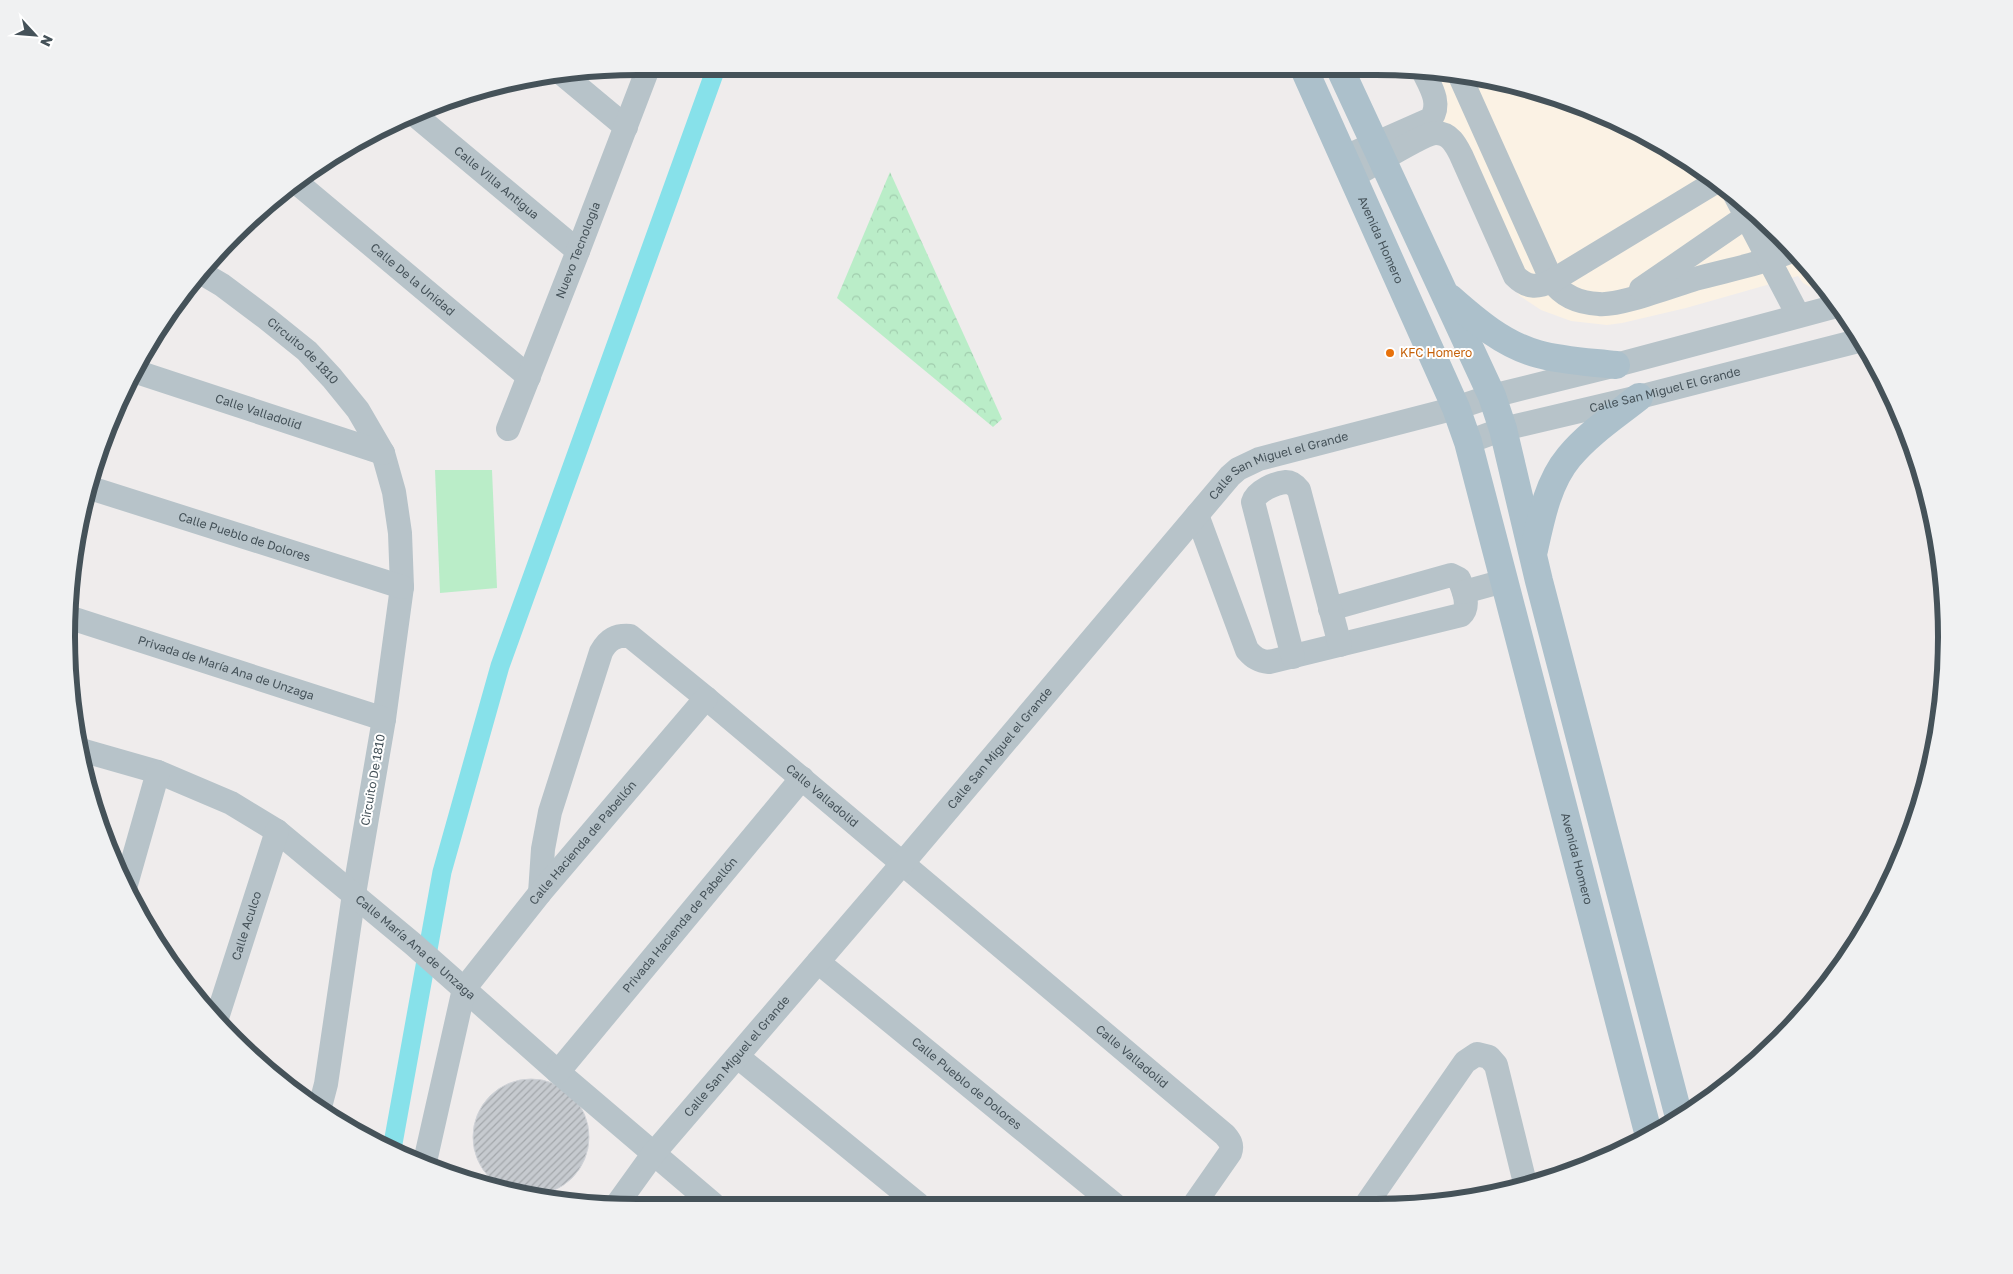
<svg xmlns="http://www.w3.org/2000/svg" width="2013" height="1274" viewBox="0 0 2013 1274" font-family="'Golos Text',sans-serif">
<defs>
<pattern id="forest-crowns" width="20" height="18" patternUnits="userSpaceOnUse" patternTransform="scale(1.25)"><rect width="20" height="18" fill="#baedc8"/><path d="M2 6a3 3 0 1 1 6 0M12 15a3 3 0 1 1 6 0" fill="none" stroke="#a1cdae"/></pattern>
<pattern id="building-hatch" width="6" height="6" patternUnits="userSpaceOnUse" patternTransform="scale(1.25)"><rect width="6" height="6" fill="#c6cacf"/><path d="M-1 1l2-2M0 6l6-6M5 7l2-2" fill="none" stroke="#a3a7ab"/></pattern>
</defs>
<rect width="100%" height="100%" fill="#efecec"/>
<path fill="#fbf2e4" d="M 1417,71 L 1450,71 L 1595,110 L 1724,184 L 1805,261 L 1822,284 L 1810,287 L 1803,283 L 1798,276 L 1686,308 L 1622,323 L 1607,325 L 1571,321 L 1541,310 L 1520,296 L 1514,289 Z"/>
<path fill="url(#forest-crowns)" d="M 890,172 L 1002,419 L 993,427 L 837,298 Z"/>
<path fill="#baedc8" d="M 435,470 L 492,470 L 497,588 L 440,593 Z"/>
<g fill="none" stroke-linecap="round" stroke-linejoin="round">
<path stroke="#87e1ea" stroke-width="19" d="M 392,1149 L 442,872 L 500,666 L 715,71"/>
</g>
<path fill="url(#building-hatch)" stroke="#d0d3d8" d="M473 1137a58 58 0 1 1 116 0a58 58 0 1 1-116 0Z"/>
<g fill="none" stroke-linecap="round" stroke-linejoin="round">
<g stroke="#b7c3c9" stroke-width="24">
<path d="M 560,72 L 626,127"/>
<path d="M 1459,74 L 1552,281 C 1563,297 1580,303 1599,304 C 1620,306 1672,286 1695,279 C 1728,270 1762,264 1794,250"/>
<path id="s1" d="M 415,115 L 578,251"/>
<path d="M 1345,157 L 1431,119 C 1442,103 1430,86 1423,71"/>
<path d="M 1353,176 C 1369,168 1424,133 1436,133 C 1450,133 1456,145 1461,155 L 1515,276 C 1527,288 1537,288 1552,281 L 1717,181"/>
<path id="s2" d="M 296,182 L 529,377"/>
<path d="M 1735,195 L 1798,315"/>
<path id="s3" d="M 200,272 L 222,285 L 266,318 L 307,351 L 332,378 L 358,410 L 383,453 L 394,492 L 400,533 L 402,587 L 384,719 L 354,894 L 326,1084 L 320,1107"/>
<path d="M 1641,289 L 1747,216"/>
<path id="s4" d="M 134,371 L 383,453"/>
<path id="s5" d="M 508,429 L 578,251 L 647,71"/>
<path id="s6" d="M 1468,442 L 1503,429 L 1639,397 L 1862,340"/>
<path id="s7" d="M 87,487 L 402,587"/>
<path d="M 1197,515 L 1247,650 C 1254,658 1259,661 1269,662 L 1461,615 C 1471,606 1463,589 1459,579 L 1451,575 L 1330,609"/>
<path d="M 1464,592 L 1504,581"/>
<path id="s8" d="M 68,617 L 384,719"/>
<path d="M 1293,657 L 1253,502 C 1256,491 1275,483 1286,482 C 1292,482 1296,486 1299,490 L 1340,645"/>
<path id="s9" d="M 81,750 L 158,772 L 231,803 L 277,831 L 413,944 L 558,1072 L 713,1204"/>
<path d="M 125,888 L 158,772"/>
<path id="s10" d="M 540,893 L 543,849 L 550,812 L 601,652 C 608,639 616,635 630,636 L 706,698 L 1225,1135 C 1230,1141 1233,1145 1230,1153 L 1193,1206"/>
<path id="s11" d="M 818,962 L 1115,1205"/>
<path id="s12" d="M 216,1021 L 277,831"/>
<path d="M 738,1057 L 918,1204"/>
<path id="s13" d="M 558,1072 L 802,778"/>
<path id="s14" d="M 424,1166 L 464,989 L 540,893 L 706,698"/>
<path id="s15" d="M 618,1203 L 654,1153 L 902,864 L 1230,476 L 1238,469 L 1259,459 L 1456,408 L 1492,396 L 1616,365 L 1837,306"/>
<path d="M 1365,1206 L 1465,1062 L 1477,1054 L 1489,1057 L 1496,1065 L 1526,1187"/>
</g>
<g stroke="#acc0cb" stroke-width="28">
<path id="s16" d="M 1305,71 L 1456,408 L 1468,442 L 1649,1136"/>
<path d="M 1341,71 L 1492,396 L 1503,429 L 1539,581 L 1679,1117"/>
<path d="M 1450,298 C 1476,321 1504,345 1538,354 C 1563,361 1590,362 1616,365"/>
<path d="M 1534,550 C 1541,518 1548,482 1569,457 C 1589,433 1615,416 1639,397"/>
</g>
</g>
<circle fill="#e8710a" stroke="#fff" stroke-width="2" cx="1390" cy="353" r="5"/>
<g text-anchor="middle" stroke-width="4" stroke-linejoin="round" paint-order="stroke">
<g font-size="12" fill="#455259" stroke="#fff">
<text dy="4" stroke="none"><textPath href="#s1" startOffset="106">Calle Villa Antigua</textPath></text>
<text dy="4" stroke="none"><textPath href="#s16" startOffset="185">Avenida Homero</textPath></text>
<text dy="4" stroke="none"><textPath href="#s5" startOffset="192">Nuevo Tecnologia</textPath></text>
<text dy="4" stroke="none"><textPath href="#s2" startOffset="152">Calle De la Unidad</textPath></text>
<text dy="4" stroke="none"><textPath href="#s3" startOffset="130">Circuito de 1810</textPath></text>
<text dy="4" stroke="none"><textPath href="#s6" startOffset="204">Calle San Miguel El Grande</textPath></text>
<text dy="4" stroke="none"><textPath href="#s4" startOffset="131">Calle Valladolid</textPath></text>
<text dy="4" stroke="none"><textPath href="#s15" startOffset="999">Calle San Miguel el Grande</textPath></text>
<text dy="4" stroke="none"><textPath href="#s7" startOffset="165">Calle Pueblo de Dolores</textPath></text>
<text dy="4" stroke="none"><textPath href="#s8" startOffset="166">Privada de María Ana de Unzaga</textPath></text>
<text dy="4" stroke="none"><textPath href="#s15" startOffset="594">Calle San Miguel el Grande</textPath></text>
<text transform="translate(373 780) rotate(-80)" y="4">Circuito De 1810</text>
<text dy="4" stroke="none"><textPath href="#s10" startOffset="535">Calle Valladolid</textPath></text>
<text dy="4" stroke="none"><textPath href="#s14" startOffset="370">Calle Hacienda de Pabellón</textPath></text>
<text dy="4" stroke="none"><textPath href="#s16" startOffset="836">Avenida Homero</textPath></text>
<text dy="4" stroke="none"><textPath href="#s13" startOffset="191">Privada Hacienda de Pabellón</textPath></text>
<text dy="4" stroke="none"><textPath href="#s12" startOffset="100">Calle Aculco</textPath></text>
<text dy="4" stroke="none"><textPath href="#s9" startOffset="394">Calle María Ana de Unzaga</textPath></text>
<text dy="4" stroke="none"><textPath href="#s15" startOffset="189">Calle San Miguel el Grande</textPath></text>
<text dy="4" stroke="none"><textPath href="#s10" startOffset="940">Calle Valladolid</textPath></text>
<text dy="4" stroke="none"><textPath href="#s11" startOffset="192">Calle Pueblo de Dolores</textPath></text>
</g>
<g font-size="12" fill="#c56008" stroke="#fff" text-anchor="start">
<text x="1400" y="357">KFC Homero</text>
</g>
</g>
<path d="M0 0H2013V1274H0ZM637 75H1376A562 562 0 0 1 1938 637V637A562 562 0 0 1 1376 1199H637A562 562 0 0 1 75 637V637A562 562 0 0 1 637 75Z" fill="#f0f1f2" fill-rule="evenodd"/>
<path fill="none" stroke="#455259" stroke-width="6" d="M637 75H1376A562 562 0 0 1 1938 637V637A562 562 0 0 1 1376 1199H637A562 562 0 0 1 75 637V637A562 562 0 0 1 637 75Z"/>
<g transform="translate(35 35) rotate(116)" stroke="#ffffff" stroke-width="4" paint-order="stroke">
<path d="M0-4L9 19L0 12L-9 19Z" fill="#455259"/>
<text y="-8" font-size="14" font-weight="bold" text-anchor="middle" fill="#455259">N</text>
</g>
</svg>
